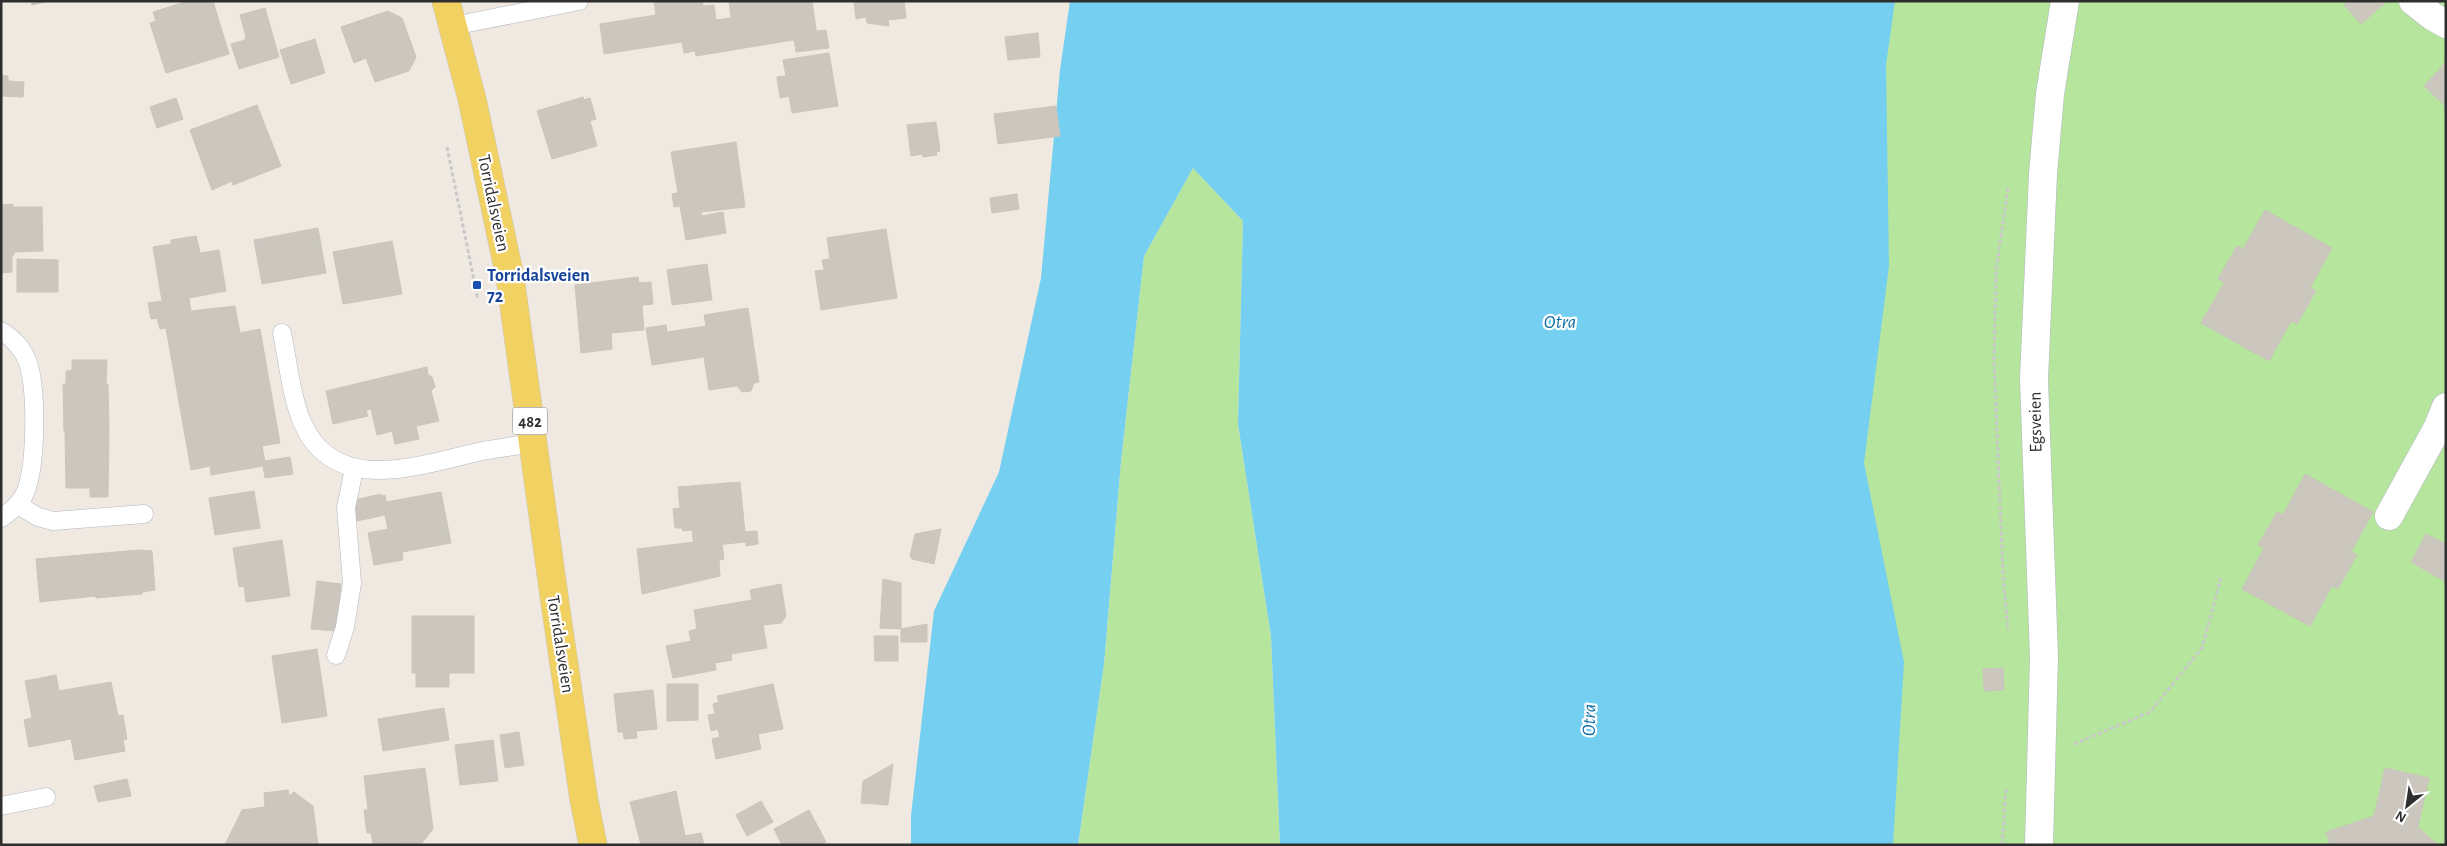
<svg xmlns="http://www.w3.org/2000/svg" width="2447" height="846" viewBox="0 0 2447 846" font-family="'Alegreya Sans',sans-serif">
<rect width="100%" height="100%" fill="#efe9e1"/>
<path fill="#b6e59e" d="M 1692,1 L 2446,1 L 2446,845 L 1660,845 Z
M 1193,168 L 1243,221 L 1238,424 L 1271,636 L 1280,845 L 1078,845 L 1104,664 L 1121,461 L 1144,256 Z"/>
<path fill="#75cff0" d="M 1070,1 L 1895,1 L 1886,65 L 1889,266 L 1864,463 L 1904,662 L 1893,845 L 1280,845 L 1271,636 L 1238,424 L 1243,221 L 1193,168 L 1144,256 L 1121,461 L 1104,664 L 1078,845 L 911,845 L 911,816 L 934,611 L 999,472 L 1041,278 L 1060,70 Z"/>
<path fill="#cbc7bf" stroke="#cbc5ba" d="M 31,1 L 50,1 L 32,5 Z
M 188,1 L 213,1 L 229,54 L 166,73 L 150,23 L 156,21 L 153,12 Z
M 654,1 L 702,1 L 703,6 L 714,5 L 716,20 L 731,18 L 729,1 L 812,1 L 817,36 L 696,56 L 695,51 L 684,53 L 682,42 L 604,54 L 600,24 L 656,15 Z
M 854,1 L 904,1 L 906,18 L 888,20 L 889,26 L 867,23 L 866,17 L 856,19 Z
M 2348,1 L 2384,1 L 2385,3 L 2361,24 L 2344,5 Z
M 265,8 L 279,57 L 239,69 L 231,44 L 245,40 L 246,37 L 240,15 Z
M 388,11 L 402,18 L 416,57 L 409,71 L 375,82 L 366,58 L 354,63 L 341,27 Z
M 826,30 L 829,48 L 796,52 L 794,40 L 817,36 L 817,31 Z
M 1038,33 L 1040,57 L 1008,60 L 1005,37 Z
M 315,39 L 325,73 L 291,84 L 280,50 Z
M 829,53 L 838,106 L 792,113 L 789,96 L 780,98 L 777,77 L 786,76 L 783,60 Z
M 2446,62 L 2446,107 L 2424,86 Z
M 1,75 L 8,76 L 8,81 L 24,82 L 23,97 L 1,96 Z
M 583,97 L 584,100 L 590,98 L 596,119 L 590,121 L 597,146 L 552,159 L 537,111 Z
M 176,98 L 183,119 L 157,128 L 150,107 Z
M 257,105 L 281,166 L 233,185 L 232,181 L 212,190 L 190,130 Z
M 1056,106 L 1060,136 L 998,144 L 994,114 Z
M 936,122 L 940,151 L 936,152 L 937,155 L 923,157 L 922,154 L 911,156 L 907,125 Z
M 736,142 L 745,207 L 701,212 L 702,216 L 723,212 L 726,233 L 686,240 L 680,206 L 674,207 L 672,194 L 678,193 L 671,152 Z
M 1017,194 L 1019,209 L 992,213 L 990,198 Z
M 13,204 L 13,207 L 42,207 L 43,251 L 14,252 L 14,255 L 12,255 L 12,272 L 1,273 L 1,205 Z
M 2265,210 L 2332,248 L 2310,288 L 2316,291 L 2297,324 L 2291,321 L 2269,361 L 2201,323 L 2224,283 L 2218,279 L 2237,246 L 2243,249 Z
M 318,228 L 326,273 L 262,284 L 254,240 Z
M 886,229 L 897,298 L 821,310 L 815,271 L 824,270 L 822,260 L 830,259 L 827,238 Z
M 196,236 L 200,253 L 219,250 L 226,291 L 189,298 L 191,311 L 235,306 L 240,333 L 260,329 L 280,443 L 262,446 L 265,461 L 290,457 L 293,474 L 265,478 L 263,466 L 211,475 L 210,466 L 191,470 L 166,328 L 160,329 L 157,318 L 151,319 L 148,303 L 162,301 L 153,247 L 171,244 L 171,240 Z
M 392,241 L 402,294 L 343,304 L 333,252 Z
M 17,259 L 58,260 L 58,292 L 17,292 Z
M 707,264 L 712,300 L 672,305 L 667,270 Z
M 638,277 L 639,283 L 651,282 L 653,304 L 642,305 L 644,330 L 611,333 L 612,349 L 581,353 L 575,285 Z
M 748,308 L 759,382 L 754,383 L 751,391 L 742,392 L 737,386 L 709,390 L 704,357 L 652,365 L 646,328 L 666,325 L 667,332 L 706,326 L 704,315 Z
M 72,360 L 107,360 L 106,384 L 108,384 L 109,430 L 64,431 L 63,384 L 66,384 L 66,371 L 72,370 Z
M 427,367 L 428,375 L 432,377 L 435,387 L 431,391 L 439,421 L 416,426 L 419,439 L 395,444 L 392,431 L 377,435 L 371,409 L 366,410 L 368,416 L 333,424 L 326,391 Z
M 109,430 L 108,497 L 90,497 L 90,488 L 66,488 L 65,431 Z
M 2305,474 L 2373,512 L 2351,552 L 2357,555 L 2338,589 L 2332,586 L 2310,626 L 2242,589 L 2264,548 L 2258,545 L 2277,512 L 2283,515 Z
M 740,482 L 745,532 L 757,531 L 758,544 L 746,546 L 746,542 L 694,547 L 692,530 L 683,531 L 682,528 L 675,528 L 673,509 L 680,508 L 678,487 Z
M 254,491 L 260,528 L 215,535 L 209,498 Z
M 441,492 L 451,543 L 402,552 L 403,560 L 374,565 L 368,533 L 388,529 L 381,496 L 385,495 L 386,502 Z
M 381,494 L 385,515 L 357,521 L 354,500 Z
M 941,529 L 934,564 L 912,559 L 910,556 L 915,534 Z
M 2426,534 L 2446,544 L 2446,582 L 2411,562 Z
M 282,540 L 290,596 L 246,602 L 244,586 L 239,587 L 233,548 Z
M 694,542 L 694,547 L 722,544 L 724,559 L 719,560 L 720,576 L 642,594 L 637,549 Z
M 139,550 L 152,551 L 155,590 L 142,592 L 142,594 L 96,598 L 93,554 Z
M 93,554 L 96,596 L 40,602 L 36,559 Z
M 883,579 L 901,583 L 901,629 L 880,628 Z
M 317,581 L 341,584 L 336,631 L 311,629 Z
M 781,584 L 786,616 L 781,623 L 763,625 L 767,648 L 731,654 L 732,660 L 715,663 L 716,670 L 673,678 L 666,646 L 691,641 L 689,631 L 697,629 L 694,610 L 752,600 L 750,590 Z
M 412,616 L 474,616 L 474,673 L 449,673 L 449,687 L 416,687 L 416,673 L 412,673 Z
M 927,624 L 927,642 L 901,642 L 901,629 Z
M 874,636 L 898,636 L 898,661 L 875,661 Z
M 317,649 L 327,716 L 282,723 L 272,656 Z
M 2003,668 L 2004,690 L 1984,691 L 1983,669 Z
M 56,675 L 59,691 L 111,682 L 118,716 L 123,715 L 127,739 L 123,740 L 125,751 L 75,760 L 71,739 L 29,747 L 24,720 L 32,718 L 25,681 Z
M 667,684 L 698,684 L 698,720 L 667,721 Z
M 773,684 L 783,729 L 758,734 L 761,749 L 716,759 L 712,739 L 720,737 L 718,729 L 711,731 L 708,715 L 715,714 L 713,704 L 719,702 L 717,696 Z
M 653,690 L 657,729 L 636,731 L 637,738 L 624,739 L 623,732 L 618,732 L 614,694 Z
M 444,708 L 449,740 L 383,751 L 378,719 Z
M 519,732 L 524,765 L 505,768 L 500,735 Z
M 493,740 L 498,781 L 460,785 L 455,745 Z
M 893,764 L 888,805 L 861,803 L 863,781 Z
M 425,768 L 433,829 L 422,843 L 373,845 L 371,833 L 367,833 L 364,810 L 368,810 L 364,776 Z
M 2385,768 L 2429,778 L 2418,827 L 2438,845 L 2330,845 L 2326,832 L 2374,816 Z
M 127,779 L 131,796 L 98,802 L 94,786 Z
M 288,790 L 289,796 L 294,792 L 313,806 L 318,845 L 225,845 L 242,810 L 265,807 L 264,793 Z
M 676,791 L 685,836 L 701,833 L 704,845 L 641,845 L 630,802 Z
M 761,801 L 773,822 L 747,836 L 736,815 Z
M 809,810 L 826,842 L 820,845 L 782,845 L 774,829 Z"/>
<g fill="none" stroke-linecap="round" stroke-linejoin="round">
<g stroke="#b4b7c1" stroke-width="19">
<path id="service" d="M 453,26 L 579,1
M 1,331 C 13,338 24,350 28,363 C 37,391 37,472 23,497 C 18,506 10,512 1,518
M 282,333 C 288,362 291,395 302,422 C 334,497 419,465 478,452 C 496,448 515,447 533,442
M 18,505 L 38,517 L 53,521 L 144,514
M 336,655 L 345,627 L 352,583 L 346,508 L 354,469
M 1,806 L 46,797"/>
</g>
<g stroke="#b4b7c1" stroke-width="29">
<path id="minor" d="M 2413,1 L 2432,16 L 2446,24
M 2389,516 L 2438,427 L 2446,407"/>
</g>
<g stroke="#b4b7c1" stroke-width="29">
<path id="tertiary" d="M 2039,845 L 2044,657 L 2034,379 L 2043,174 L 2050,94 L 2065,1"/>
</g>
<g stroke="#c9c9c9" stroke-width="29">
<path id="primary" d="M 446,1 L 472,99 L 510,277 L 555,603 L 584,800 L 593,845"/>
</g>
<path stroke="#c9c9c9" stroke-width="3" stroke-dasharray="4 2.5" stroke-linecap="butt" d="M 447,147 L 478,300
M 2008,188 L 1996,271 L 1994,360 L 2003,575 L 2008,630
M 2074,744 L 2150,712 L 2202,648 L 2221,578
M 2002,845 L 2006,789"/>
<use href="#service" stroke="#fff" stroke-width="18"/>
<use href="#minor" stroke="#fff" stroke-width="28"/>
<use href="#tertiary" stroke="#fff" stroke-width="28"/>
<use href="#primary" stroke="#f2d163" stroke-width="28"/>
</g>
<rect fill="#1a4fb4" stroke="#fff" stroke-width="2" x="472" y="280" width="10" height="10" rx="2.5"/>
<g text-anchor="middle" stroke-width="4.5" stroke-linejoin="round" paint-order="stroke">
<rect fill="#fff" stroke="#6d6d6d" stroke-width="1" x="512.5" y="407.5" width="35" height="27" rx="4"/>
<g font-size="16" font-weight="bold" fill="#2e2e2e">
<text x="530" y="427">482</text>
</g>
<g font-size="18" fill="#2e2e2e" stroke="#fff">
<text transform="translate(494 203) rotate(78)" y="6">Torridalsveien</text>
<text transform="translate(2035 422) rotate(-91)" y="6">Egsveien</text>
<text transform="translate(561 644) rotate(81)" y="6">Torridalsveien</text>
</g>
<g font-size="18" font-weight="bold" fill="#164399" stroke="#fff" text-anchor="start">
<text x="487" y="281">Torridalsveien<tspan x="487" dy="21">72</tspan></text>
</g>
<g font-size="19" font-style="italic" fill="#0d6fa3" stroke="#fff">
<text x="1560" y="328">Otra</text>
<text transform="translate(1588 720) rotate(-89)" y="7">Otra</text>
</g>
</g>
<rect width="2447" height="846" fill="none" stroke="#2e2e2e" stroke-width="5"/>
<g transform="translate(2407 806) rotate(210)" stroke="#ffffff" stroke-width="4" paint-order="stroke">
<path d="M0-4L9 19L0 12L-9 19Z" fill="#2e2e2e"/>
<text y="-8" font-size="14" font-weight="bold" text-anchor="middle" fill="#2e2e2e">N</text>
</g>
</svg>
